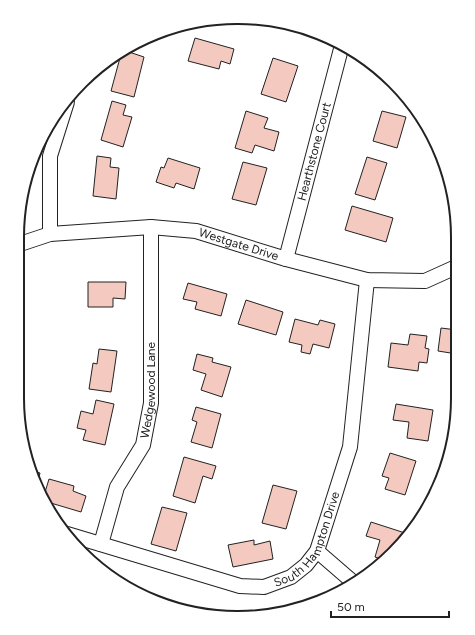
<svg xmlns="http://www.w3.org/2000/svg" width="475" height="635" viewBox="0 0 475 635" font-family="Figtree,sans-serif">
<rect width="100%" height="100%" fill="#fff"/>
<path fill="#f3c9c0" stroke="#222" d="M 195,38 L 234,49 L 230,64 L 221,61 L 219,69 L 188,61 Z
M 126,51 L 144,57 L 134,97 L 111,91 L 121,54 Z
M 273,58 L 298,66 L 286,102 L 261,94 Z
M 112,101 L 126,105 L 123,115 L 132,117 L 123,147 L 101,140 Z
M 246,111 L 268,118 L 264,128 L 279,132 L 274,151 L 255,145 L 252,153 L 235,148 Z
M 382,111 L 406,117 L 397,148 L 373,141 Z
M 97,156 L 111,158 L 110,167 L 119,168 L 116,199 L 93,196 Z
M 367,157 L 387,163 L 375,200 L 355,194 Z
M 168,158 L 200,168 L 194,189 L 176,183 L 174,188 L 156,182 L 161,167 L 164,168 Z
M 243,162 L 267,168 L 256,205 L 232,199 Z
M 352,206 L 393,218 L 386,242 L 345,230 Z
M 88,282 L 126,282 L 125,299 L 113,298 L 113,307 L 88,307 Z
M 188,283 L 227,294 L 221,316 L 195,309 L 197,302 L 183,299 Z
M 246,300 L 283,312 L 276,335 L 238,324 Z
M 295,319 L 318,325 L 320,320 L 335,324 L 329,348 L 313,344 L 310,354 L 301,352 L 302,345 L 289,342 Z
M 441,328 L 457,330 L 457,354 L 438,351 Z
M 410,334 L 427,336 L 425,348 L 429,349 L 427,363 L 419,362 L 418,371 L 388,367 L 391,343 L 408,345 Z
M 99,349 L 117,351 L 111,392 L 89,389 L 93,363 L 97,364 Z
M 197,354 L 213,358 L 212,362 L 231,367 L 222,397 L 201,390 L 206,374 L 193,370 Z
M 96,400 L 114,404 L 105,445 L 83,440 L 86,430 L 77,428 L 81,411 L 93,414 Z
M 396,404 L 433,410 L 428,441 L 407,438 L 409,422 L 393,420 Z
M 196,407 L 221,414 L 212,448 L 191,442 L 197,422 L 192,420 Z
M 390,453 L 416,461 L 405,495 L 385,489 L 389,478 L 382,476 Z
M 184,457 L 216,466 L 212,479 L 203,476 L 195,503 L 173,496 Z
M 31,470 L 40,473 L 37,484 Z
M 49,479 L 74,486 L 73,491 L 86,496 L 81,512 L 44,501 L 43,499 Z
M 273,485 L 297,491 L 286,529 L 262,523 Z
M 162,507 L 187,513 L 176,551 L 151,544 Z
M 371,522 L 405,533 L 404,535 L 383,560 L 375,557 L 380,540 L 366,536 Z
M 254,540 L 254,545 L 270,541 L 273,559 L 233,567 L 228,545 Z"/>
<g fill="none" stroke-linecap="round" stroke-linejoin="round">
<g stroke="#222" stroke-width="16">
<g id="minor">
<path d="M 50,234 L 50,156 L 67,102"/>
<path id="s1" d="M 17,245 L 50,234 L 151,227 L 196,231 L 286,259 L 367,280 L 425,281 L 456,267"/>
<path id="s2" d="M 286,259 L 342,45"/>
<path id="s3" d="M 67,534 L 240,586 L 264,587 L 291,577 L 306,565 L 317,551 L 350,447 L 367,280"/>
<path id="s4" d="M 101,544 L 117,487 L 143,445 L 151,403 L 151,227"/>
<path d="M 317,551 L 354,583"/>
</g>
</g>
<use href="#minor" stroke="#fff" stroke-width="14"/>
</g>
<g text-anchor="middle" stroke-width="3" stroke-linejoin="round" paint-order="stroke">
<g font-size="12" fill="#222" stroke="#fff">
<text dy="4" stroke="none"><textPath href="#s2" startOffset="111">Hearthstone Court</textPath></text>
<text dy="4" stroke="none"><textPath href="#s1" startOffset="226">Westgate Drive</textPath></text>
<text dy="4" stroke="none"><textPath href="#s4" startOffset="164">Wedgewood Lane</textPath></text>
<text dy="4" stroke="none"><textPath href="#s3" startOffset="274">South Hampton Drive</textPath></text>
</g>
</g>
<path d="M0 0H475V635H0ZM237 24H238A213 213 0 0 1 451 237V398A213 213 0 0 1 238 611H237A213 213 0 0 1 24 398V237A213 213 0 0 1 237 24Z" fill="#fff" fill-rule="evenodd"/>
<path fill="none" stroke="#222" stroke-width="2" d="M237 24H238A213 213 0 0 1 451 237V398A213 213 0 0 1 238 611H237A213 213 0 0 1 24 398V237A213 213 0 0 1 237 24Z"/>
<path d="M331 611v6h118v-6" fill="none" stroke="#222222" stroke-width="2"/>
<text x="337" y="611" font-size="12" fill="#222222" stroke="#ffffff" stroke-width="3" paint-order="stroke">50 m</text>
</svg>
